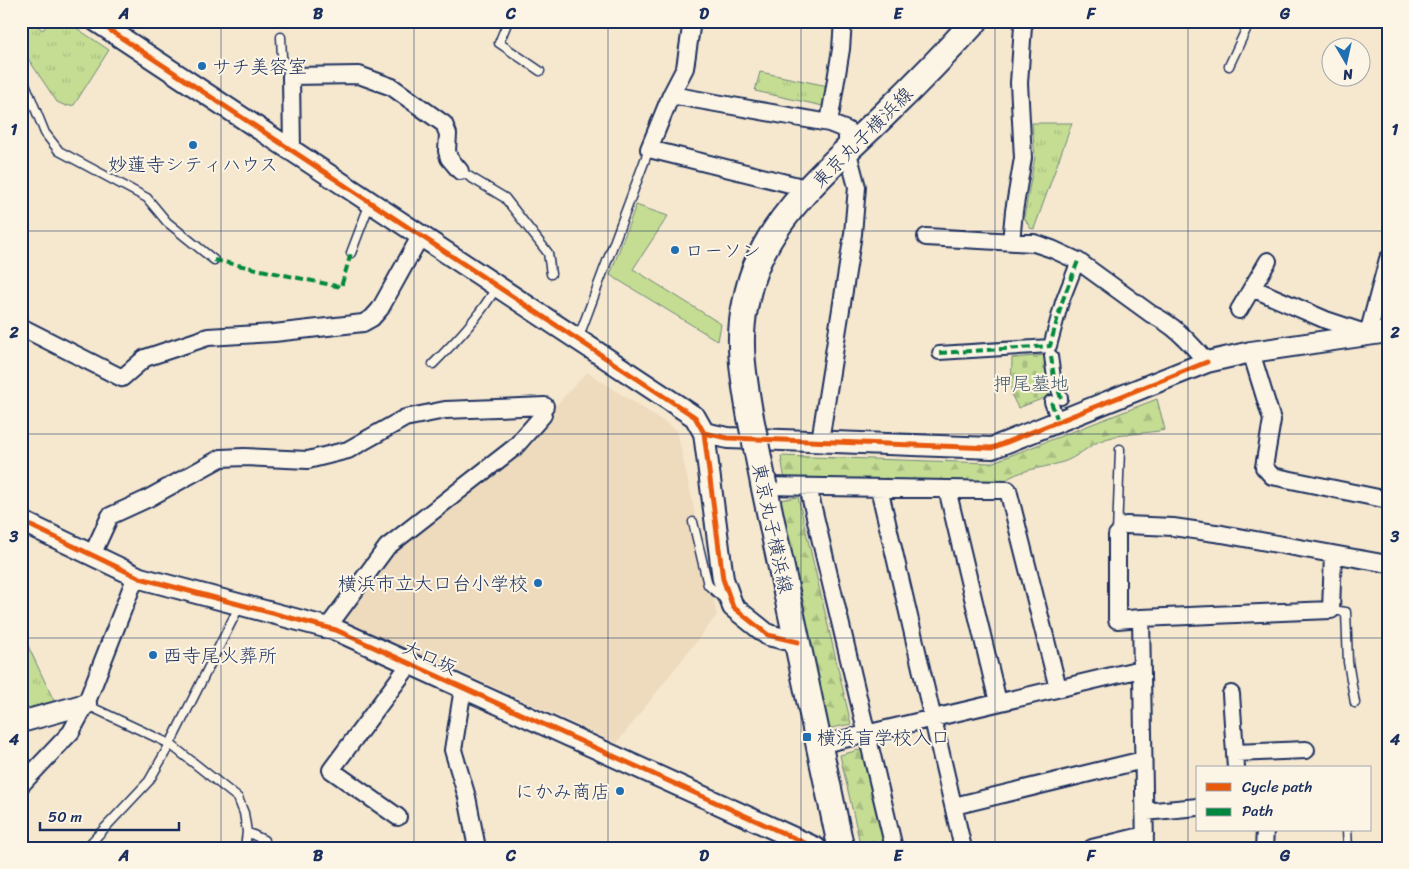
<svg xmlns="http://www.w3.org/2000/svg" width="1409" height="869" viewBox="0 0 1409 869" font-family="Sriracha,'Klee One',sans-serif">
<defs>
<pattern id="forest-firs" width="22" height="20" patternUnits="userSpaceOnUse" patternTransform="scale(1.25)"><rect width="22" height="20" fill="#c4dd93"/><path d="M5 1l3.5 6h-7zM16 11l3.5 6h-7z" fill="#a8be81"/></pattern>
<pattern id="cemetery-stones" width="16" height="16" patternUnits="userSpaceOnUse" patternTransform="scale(1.25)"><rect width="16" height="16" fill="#c4dd93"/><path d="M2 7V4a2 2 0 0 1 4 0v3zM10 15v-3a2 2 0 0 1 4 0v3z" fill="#a8be81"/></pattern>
<pattern id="park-tufts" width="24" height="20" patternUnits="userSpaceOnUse" patternTransform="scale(1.25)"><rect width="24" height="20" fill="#c4dd93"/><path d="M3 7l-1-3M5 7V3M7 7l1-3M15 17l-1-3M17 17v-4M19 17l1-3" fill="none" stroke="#a8be81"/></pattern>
</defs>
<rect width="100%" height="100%" fill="#f6e8cf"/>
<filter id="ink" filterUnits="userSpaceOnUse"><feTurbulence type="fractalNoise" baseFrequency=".02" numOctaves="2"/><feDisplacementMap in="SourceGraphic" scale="10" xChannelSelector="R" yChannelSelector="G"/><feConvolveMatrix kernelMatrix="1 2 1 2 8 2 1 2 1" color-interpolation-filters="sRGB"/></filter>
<g filter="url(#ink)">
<path fill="#eedbbe" d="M 587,372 L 677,430 L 717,615 L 617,743 L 438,662 L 340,621 L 389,551 L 487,480 Z"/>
<path fill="#c4dd93" stroke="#708678" d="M 636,205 L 668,216 L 633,269 L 721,324 L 718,341 L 610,275 Z"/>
<path fill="url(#forest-firs)" stroke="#708678" d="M 1157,399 L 1165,430 C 1144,434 1119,433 1100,441 C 1087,447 1076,458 1063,462 C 1038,470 1018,468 998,486 L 785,481 L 781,456 L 991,463 Z
M 798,497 L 851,724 L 827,729 L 780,500 Z
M 859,750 L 866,754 L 888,848 L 861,848 L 840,755 Z"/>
<path fill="url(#cemetery-stones)" stroke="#708678" d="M 1047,355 L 1055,394 L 1018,408 L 1011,394 L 1012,358 Z"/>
<path fill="url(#park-tufts)" stroke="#708678" d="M 26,21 L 30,21 L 43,30 L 49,21 L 66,21 L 109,50 L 74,105 L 66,106 L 57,102 L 21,48 L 21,31 Z
M 760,72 L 828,86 L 823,106 L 755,91 Z
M 1032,123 L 1072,123 L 1034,229 L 1030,228 L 1024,217 L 1035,157 Z
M 21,631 L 54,701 L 21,710 Z"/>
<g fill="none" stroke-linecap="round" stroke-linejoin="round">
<g stroke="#1b2f5e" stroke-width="11">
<path id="service" d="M 508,21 L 499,43 L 540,71
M 281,37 L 282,57 L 291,76
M 1229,66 L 1250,21
M 21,79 L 24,81 L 45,133 L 59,151 L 147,198 L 167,222 L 214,260
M 460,171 L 505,198 L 548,253 L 551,274
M 21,246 L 23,328 L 21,340
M 351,253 L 370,203
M 578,339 L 649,149
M 433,364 C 456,341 481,315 497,286
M 693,522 L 708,585 L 724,599
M 1117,535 L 1120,449
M 1331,610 L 1346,612 L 1348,662 L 1355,703
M 87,705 L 170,744 L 238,798 L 244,813 L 247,832 L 245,848
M 1347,830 L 1348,848
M 247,832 L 264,840 L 265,848
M 86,848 L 149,781 L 170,744 L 240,605"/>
</g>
<g stroke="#1b2f5e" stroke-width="16">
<path id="pedestrian" d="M 939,353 L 1050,346 L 1062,302 L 1078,261
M 1051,356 L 1054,378 L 1061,398
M 1051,402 L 1058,421"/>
</g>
<g stroke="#1b2f5e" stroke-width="20">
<path id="minor" d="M 692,21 L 685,68 L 671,95 L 649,149 L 810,189
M 671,95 L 829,123 L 847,130 L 847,149 L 857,187 L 853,234 L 820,441
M 829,123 L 841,49 L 843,21
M 292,151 L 291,76 L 359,75 L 392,87 L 444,124 L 448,134 L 447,151 L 449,158 L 460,171
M 926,237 L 1034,243 L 1052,249 L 1078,261 L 1151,314 C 1176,326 1189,342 1207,362
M 1011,242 L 1014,211 L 1023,158 L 1019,83 L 1023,26 L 1026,21
M 1252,288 L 1326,320 L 1368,334 L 1388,259
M 1239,310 L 1268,261
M 23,328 L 122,378 L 145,358 L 208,337 L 274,333 L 363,323 L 372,318 L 380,309 L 421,235
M 1251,352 L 1272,420 L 1264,467 L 1272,476 L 1388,500
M 764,486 L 1008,490 L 1058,688
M 808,487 L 894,848
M 879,488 L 963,848
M 947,489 L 998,702
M 1126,525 L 1173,527 L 1222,534 L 1388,564
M 1117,535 L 1117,620 L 1141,618 L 1145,848
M 92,555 L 110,516 L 147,499 L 221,458 L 244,457 L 308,460 L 348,450 L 405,418 L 445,410 L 545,406
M 1141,618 L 1331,610 L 1333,554
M 327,628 L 387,547 L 515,447 L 543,415
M 463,688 L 453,750 L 467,797 L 477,848
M 1231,694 L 1236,768
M 819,745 L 1141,669
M 1235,753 L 1306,750
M 21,785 L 71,732 L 86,704 L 136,576
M 954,806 L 1143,760
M 1144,812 L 1198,807
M 398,817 L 331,770 L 410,664
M 1092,848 L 1145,835
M 1264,848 L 1265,830"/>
</g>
<g stroke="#1b2f5e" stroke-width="24">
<path id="tertiary" d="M 96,21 L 695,417 L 704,433 L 723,579 L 733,607 L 768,635 L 798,642
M 704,433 L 728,438 L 992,448 L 1207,362 L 1251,352 L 1388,332
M 21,521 L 140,578 L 336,630 L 816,848
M 21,722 L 86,704"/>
</g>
<g stroke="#1b2f5e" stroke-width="29">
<path id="primary" d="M 750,415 C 744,379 737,342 745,306 C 748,289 753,271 761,255 C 786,202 843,155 885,114 C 916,84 946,53 975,21
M 764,486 L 841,848"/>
</g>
<use href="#service" stroke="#fcf5e5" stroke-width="8"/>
<use href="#pedestrian" stroke="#fcf5e5" stroke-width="12"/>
<use href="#minor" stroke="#fcf5e5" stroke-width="16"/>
<use href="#tertiary" stroke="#fcf5e5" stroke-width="20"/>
<use href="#primary" stroke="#fcf5e5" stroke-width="25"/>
<g stroke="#1b2f5e" stroke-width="29" stroke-linecap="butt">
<path id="primary-bridge" d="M 750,415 L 764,486"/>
</g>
<use href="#primary-bridge" stroke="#fcf5e5" stroke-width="25"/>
<path stroke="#00873e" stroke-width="4" stroke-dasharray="8 4" stroke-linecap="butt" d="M 214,260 L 341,287 L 351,253
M 939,353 L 1050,346 L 1062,302 L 1078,261
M 1051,356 L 1054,378 L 1061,398
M 1051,402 L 1058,421"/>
<g stroke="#fcf5e5" stroke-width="8">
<path id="cycleway" d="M 96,21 L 695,417 L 704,433 L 723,579 L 733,607 L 768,635 L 798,642
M 704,433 L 728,438 L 992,448 L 1207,362
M 21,521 L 140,578 L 336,630 L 816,848"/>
</g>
<use href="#cycleway" stroke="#e8590c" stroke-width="5"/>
</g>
</g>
<path fill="none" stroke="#1b2f5e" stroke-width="1" stroke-opacity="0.55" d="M 221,21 L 221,848M 414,21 L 414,848M 608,21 L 608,848M 801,21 L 801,848M 995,21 L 995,848M 1188,21 L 1188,848M 21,231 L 1388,231M 21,434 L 1388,434M 21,638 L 1388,638"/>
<g fill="#1f6fb2" stroke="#fcf5e5" stroke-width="2">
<circle cx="202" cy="66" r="5"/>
<circle cx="193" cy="145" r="5"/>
<circle cx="675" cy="250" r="5"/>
<circle cx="538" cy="583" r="5"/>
<circle cx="153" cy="655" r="5"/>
<rect x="802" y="732" width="10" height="10" rx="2.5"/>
<circle cx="620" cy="791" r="5"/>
</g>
<g text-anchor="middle" stroke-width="4" stroke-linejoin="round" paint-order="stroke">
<g font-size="19" fill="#1b2f5e" stroke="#fcf5e5" text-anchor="start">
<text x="212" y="73">サチ美容室</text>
<text x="193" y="171" text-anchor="middle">妙蓮寺シティハウス</text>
<text x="685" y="257">ローソン</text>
<text x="528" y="590" text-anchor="end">横浜市立大口台小学校</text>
<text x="163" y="662">西寺尾火葬所</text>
<text x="817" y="744">横浜盲学校入口</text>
<text x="610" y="798" text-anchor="end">にかみ商店</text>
</g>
<g font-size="19" fill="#1b2f5e" stroke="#fcf5e5">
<text transform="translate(862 137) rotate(-45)" y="7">東京丸子横浜線</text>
<text transform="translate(773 528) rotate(78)" y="7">東京丸子横浜線</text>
<text transform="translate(430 657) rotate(24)" y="7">大口坂</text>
</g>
<g font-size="19" fill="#455a6b" stroke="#fcf5e5">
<text x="1031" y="390">押尾墓地</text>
</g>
</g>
<rect width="1409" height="869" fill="none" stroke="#fcf5e5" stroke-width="55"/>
<rect x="1196" y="766" width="175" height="65" fill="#fcf5e5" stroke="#a2a6af"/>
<rect x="1206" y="783" width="25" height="8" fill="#e8590c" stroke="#a2a6af"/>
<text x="1242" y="792" font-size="15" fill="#1b2f5e">Cycle path</text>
<rect x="1206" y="808" width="25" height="8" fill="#00873e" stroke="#a2a6af"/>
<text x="1242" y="816" font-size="15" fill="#1b2f5e">Path</text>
<g transform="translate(1346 62) rotate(171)"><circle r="24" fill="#fcf5e5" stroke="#a2a6af"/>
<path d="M0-4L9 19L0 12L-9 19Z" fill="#1f6fb2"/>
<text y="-8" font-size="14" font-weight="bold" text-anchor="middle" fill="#1b2f5e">N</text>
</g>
<path d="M40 822v8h139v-8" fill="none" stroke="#1b2f5e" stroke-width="2.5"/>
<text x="48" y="822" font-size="15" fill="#1b2f5e" stroke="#fcf5e5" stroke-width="4" paint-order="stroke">50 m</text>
<rect x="28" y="28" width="1354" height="814" fill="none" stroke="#1b2f5e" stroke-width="2"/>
<g font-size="16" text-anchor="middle" font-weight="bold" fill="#1b2f5e">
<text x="124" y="19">A</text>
<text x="318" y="19">B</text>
<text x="511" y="19">C</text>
<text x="704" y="19">D</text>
<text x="898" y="19">E</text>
<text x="1091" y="19">F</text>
<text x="1285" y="19">G</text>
<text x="14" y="135">1</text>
<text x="1395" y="135">1</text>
<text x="14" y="338">2</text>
<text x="1395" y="338">2</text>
<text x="14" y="542">3</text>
<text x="1395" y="542">3</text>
<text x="14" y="745">4</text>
<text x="1395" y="745">4</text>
<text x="124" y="861">A</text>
<text x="318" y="861">B</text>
<text x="511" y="861">C</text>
<text x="704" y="861">D</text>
<text x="898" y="861">E</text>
<text x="1091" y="861">F</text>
<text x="1285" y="861">G</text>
</g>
</svg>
